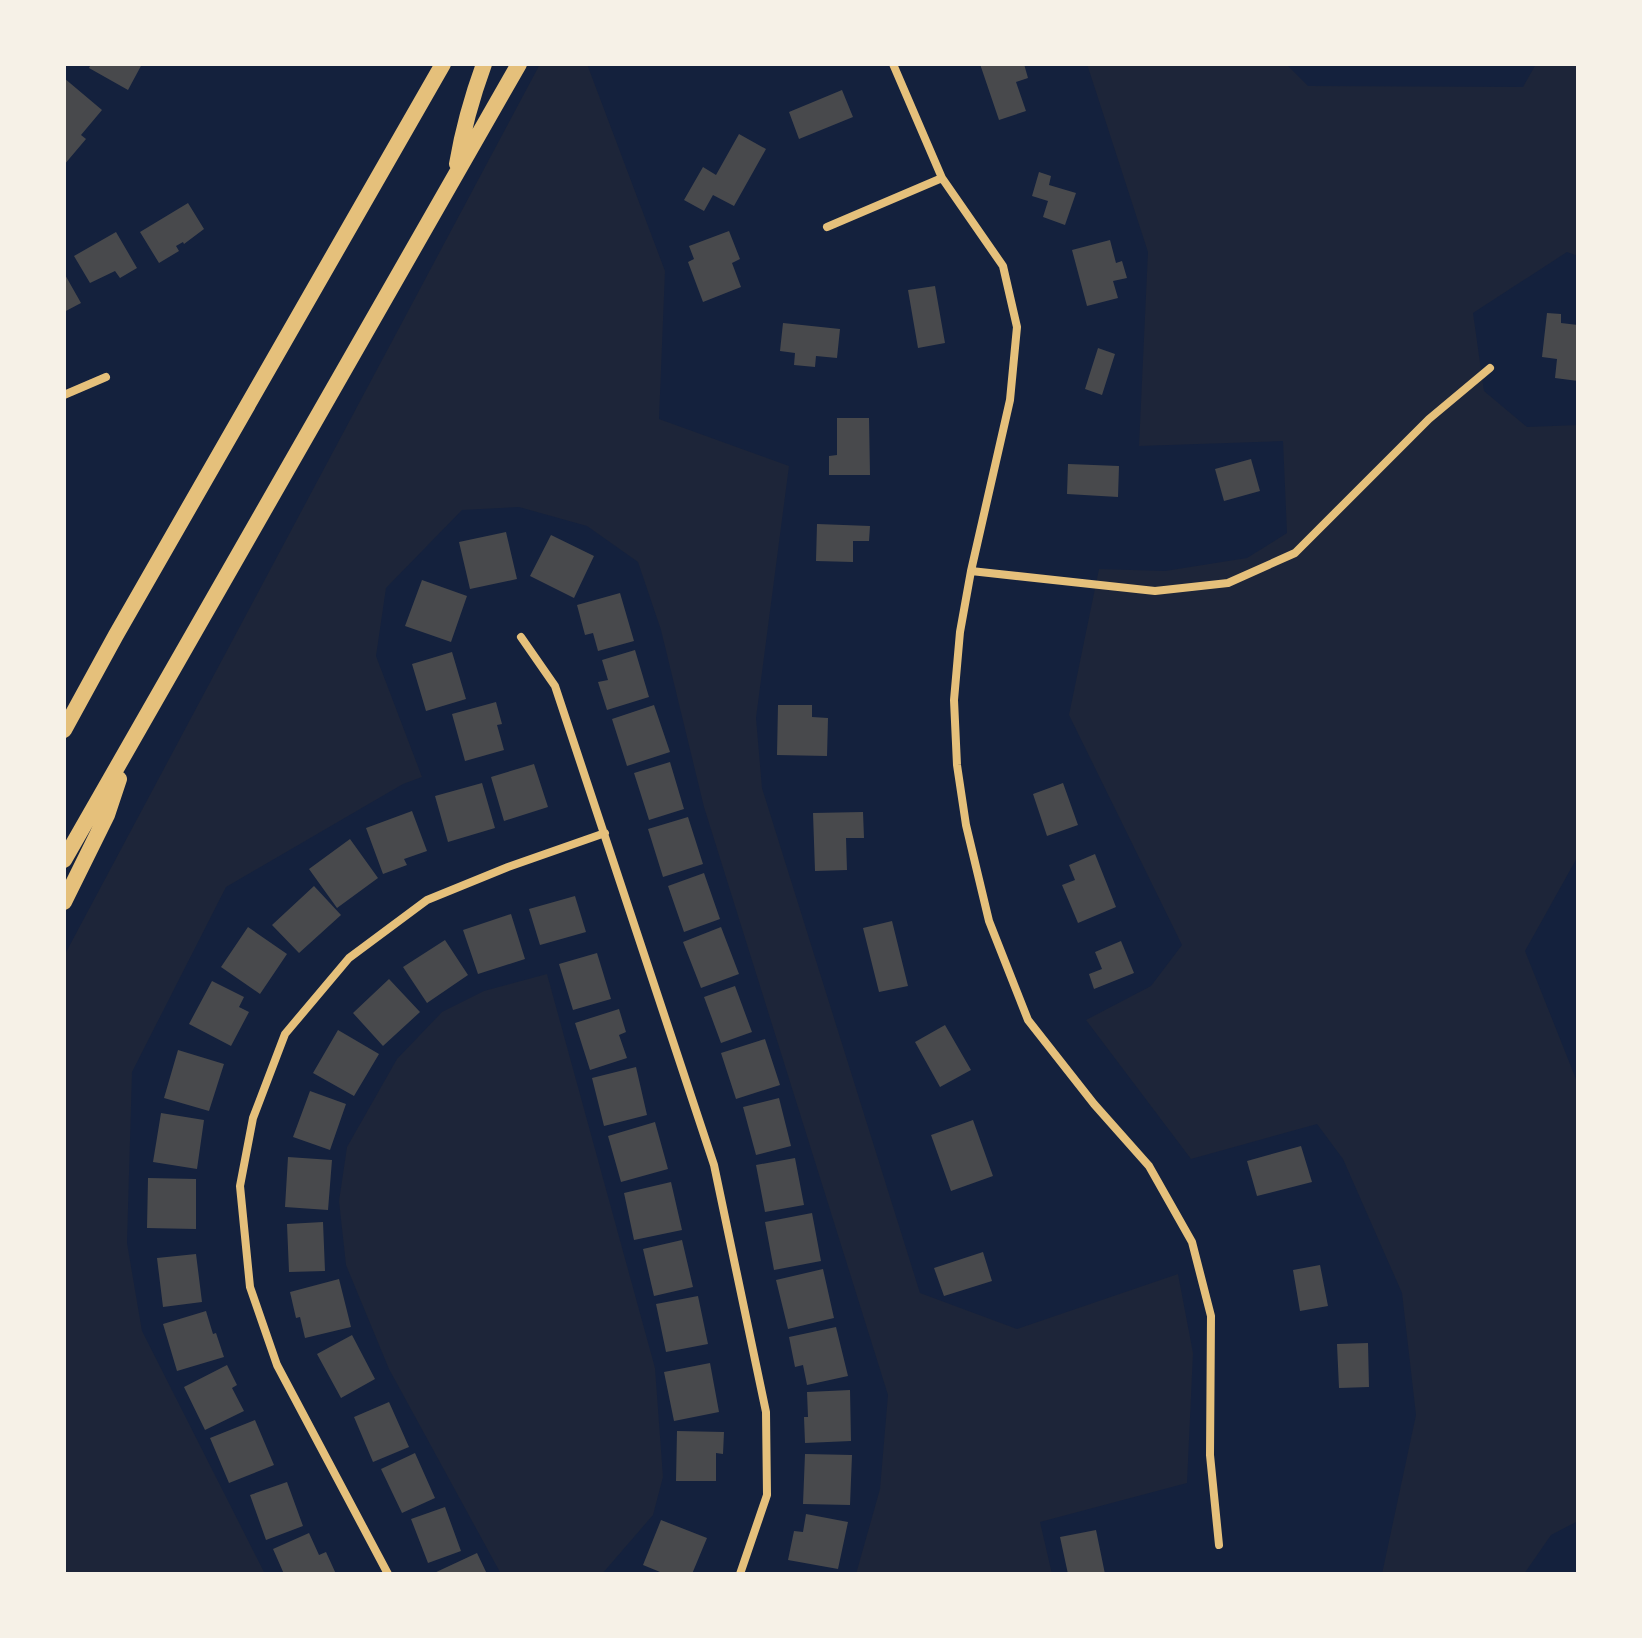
<svg xmlns="http://www.w3.org/2000/svg" width="1642" height="1638" viewBox="0 0 1642 1638" font-family="Jost,sans-serif">
<rect width="100%" height="100%" fill="#14213d"/>
<path fill="#1d2539" d="M 540,64 L 587,64 L 665,271 L 659,419 L 789,466 L 756,718 L 762,788 L 920,1293 L 1017,1329 L 1178,1274 L 1193,1353 L 1187,1483 L 1040,1522 L 1052,1574 L 856,1574 L 880,1489 L 888,1395 L 704,807 L 661,630 L 638,562 L 587,526 L 519,507 L 462,510 L 386,588 L 376,656 L 422,777 L 403,784 L 226,887 L 132,1072 L 127,1243 L 142,1331 L 265,1574 L 64,1574 L 64,956 Z
M 1087,64 L 1286,64 L 1308,86 L 1523,87 L 1536,64 L 1578,64 L 1578,256 L 1567,252 L 1473,313 L 1484,391 L 1527,427 L 1578,425 L 1578,856 L 1525,951 L 1578,1084 L 1578,1521 L 1551,1535 L 1524,1574 L 1382,1574 L 1416,1415 L 1402,1293 L 1343,1159 L 1317,1124 L 1191,1159 L 1086,1020 L 1151,986 L 1182,945 L 1069,715 L 1099,569 L 1165,571 L 1247,558 L 1287,533 L 1283,441 L 1139,446 L 1148,252 Z
M 547,974 L 655,1368 L 663,1477 L 653,1515 L 602,1574 L 501,1574 L 389,1369 L 346,1265 L 339,1201 L 347,1147 L 397,1059 L 442,1012 L 484,991 Z"/>
<path fill="#48494c" d="M 91,64 L 142,64 L 128,90 L 89,68 Z
M 980,64 L 1024,64 L 1028,78 L 1016,82 L 1026,111 L 999,120 Z
M 64,78 L 102,110 L 81,135 L 86,139 L 64,165 Z
M 842,90 L 853,117 L 799,139 L 789,112 Z
M 739,134 L 766,149 L 734,206 L 713,195 L 704,211 L 684,200 L 703,167 L 716,175 Z
M 1039,172 L 1051,176 L 1049,185 L 1076,193 L 1065,225 L 1043,217 L 1048,201 L 1032,196 Z
M 188,203 L 204,229 L 184,244 L 183,242 L 176,246 L 179,251 L 159,263 L 140,232 Z
M 729,231 L 740,259 L 732,263 L 741,287 L 703,302 L 688,262 L 694,259 L 689,246 Z
M 116,232 L 137,268 L 120,278 L 115,271 L 90,283 L 74,256 Z
M 1110,240 L 1116,263 L 1122,261 L 1127,278 L 1113,281 L 1118,298 L 1087,306 L 1072,250 Z
M 64,273 L 81,303 L 64,312 Z
M 935,286 L 945,343 L 918,348 L 908,290 Z
M 1547,313 L 1561,314 L 1561,323 L 1578,325 L 1578,381 L 1555,378 L 1557,359 L 1542,357 Z
M 783,323 L 840,329 L 837,358 L 816,356 L 815,367 L 794,365 L 795,353 L 780,351 Z
M 1098,348 L 1115,354 L 1102,395 L 1085,389 Z
M 837,418 L 869,418 L 870,475 L 829,475 L 829,456 L 837,455 Z
M 1251,459 L 1260,491 L 1224,501 L 1215,469 Z
M 1068,464 L 1119,466 L 1118,497 L 1067,494 Z
M 817,524 L 870,526 L 869,541 L 853,541 L 853,562 L 816,561 Z
M 506,532 L 517,579 L 470,589 L 459,542 Z
M 551,535 L 594,556 L 574,598 L 530,576 Z
M 422,580 L 467,596 L 451,642 L 405,626 Z
M 620,593 L 634,641 L 598,651 L 593,633 L 585,635 L 577,605 Z
M 635,650 L 649,697 L 607,710 L 598,682 L 608,680 L 602,660 Z
M 452,652 L 466,699 L 426,711 L 412,664 Z
M 496,702 L 502,724 L 497,725 L 504,750 L 465,761 L 452,714 Z
M 654,705 L 670,752 L 627,766 L 612,719 Z
M 778,705 L 812,705 L 812,717 L 828,718 L 827,756 L 777,755 Z
M 670,762 L 684,809 L 649,820 L 634,773 Z
M 534,764 L 548,807 L 504,821 L 491,777 Z
M 482,783 L 495,828 L 448,842 L 435,796 Z
M 1063,783 L 1078,825 L 1047,836 L 1033,794 Z
M 412,811 L 427,851 L 404,859 L 407,865 L 383,874 L 366,828 Z
M 863,812 L 864,838 L 846,838 L 847,870 L 815,871 L 813,813 Z
M 688,817 L 703,864 L 663,877 L 648,829 Z
M 350,839 L 378,878 L 337,908 L 309,869 Z
M 1095,854 L 1116,907 L 1078,923 L 1062,885 L 1075,880 L 1069,865 Z
M 704,873 L 720,919 L 684,932 L 668,886 Z
M 314,886 L 341,915 L 299,953 L 272,925 Z
M 575,896 L 586,932 L 540,945 L 529,909 Z
M 511,914 L 525,959 L 478,974 L 463,930 Z
M 892,921 L 908,986 L 879,992 L 863,928 Z
M 248,927 L 287,954 L 260,994 L 221,967 Z
M 721,927 L 739,974 L 701,988 L 683,942 Z
M 445,940 L 468,975 L 427,1003 L 403,967 Z
M 1121,941 L 1134,973 L 1094,989 L 1089,974 L 1102,969 L 1095,952 Z
M 597,953 L 611,999 L 573,1010 L 559,964 Z
M 389,979 L 420,1012 L 383,1046 L 353,1013 Z
M 212,981 L 244,997 L 239,1007 L 249,1012 L 231,1046 L 189,1024 Z
M 735,986 L 752,1032 L 721,1043 L 704,997 Z
M 619,1009 L 626,1032 L 619,1035 L 627,1058 L 590,1070 L 575,1023 Z
M 945,1025 L 971,1070 L 940,1087 L 915,1042 Z
M 338,1030 L 379,1054 L 354,1096 L 313,1073 Z
M 765,1039 L 780,1085 L 736,1099 L 721,1053 Z
M 178,1050 L 224,1064 L 209,1111 L 164,1098 Z
M 636,1067 L 647,1115 L 604,1126 L 592,1078 Z
M 310,1091 L 346,1104 L 330,1150 L 293,1137 Z
M 779,1098 L 791,1146 L 756,1155 L 743,1107 Z
M 161,1113 L 204,1120 L 197,1169 L 153,1162 Z
M 973,1120 L 993,1176 L 951,1191 L 931,1135 Z
M 655,1122 L 668,1169 L 621,1182 L 608,1136 Z
M 1301,1146 L 1312,1182 L 1257,1196 L 1247,1161 Z
M 288,1157 L 332,1160 L 328,1210 L 285,1207 Z
M 795,1158 L 804,1205 L 765,1212 L 756,1165 Z
M 148,1178 L 196,1179 L 196,1229 L 147,1228 Z
M 671,1182 L 682,1230 L 634,1240 L 624,1193 Z
M 812,1213 L 821,1261 L 774,1270 L 765,1222 Z
M 323,1222 L 325,1271 L 289,1272 L 287,1224 Z
M 682,1240 L 693,1287 L 654,1296 L 643,1249 Z
M 983,1252 L 992,1281 L 944,1296 L 934,1268 Z
M 196,1254 L 202,1302 L 163,1307 L 157,1258 Z
M 1320,1265 L 1328,1306 L 1300,1311 L 1293,1270 Z
M 823,1269 L 834,1318 L 788,1329 L 776,1280 Z
M 339,1279 L 351,1327 L 305,1338 L 300,1317 L 296,1318 L 290,1292 Z
M 698,1296 L 708,1344 L 666,1352 L 656,1304 Z
M 206,1311 L 213,1334 L 216,1333 L 224,1357 L 177,1371 L 163,1324 Z
M 836,1327 L 848,1376 L 807,1385 L 803,1365 L 795,1367 L 789,1337 Z
M 352,1335 L 375,1379 L 341,1398 L 317,1354 Z
M 1368,1343 L 1369,1387 L 1339,1388 L 1337,1344 Z
M 710,1363 L 719,1412 L 674,1421 L 664,1372 Z
M 227,1365 L 237,1385 L 232,1388 L 244,1411 L 205,1430 L 184,1387 Z
M 850,1390 L 851,1441 L 805,1443 L 804,1417 L 808,1417 L 807,1392 Z
M 389,1402 L 409,1447 L 373,1462 L 354,1417 Z
M 255,1420 L 274,1465 L 229,1483 L 210,1438 Z
M 677,1431 L 724,1432 L 723,1454 L 716,1453 L 716,1481 L 676,1481 Z
M 415,1453 L 435,1498 L 402,1513 L 381,1469 Z
M 805,1454 L 852,1455 L 850,1505 L 803,1504 Z
M 287,1482 L 303,1526 L 266,1540 L 250,1495 Z
M 445,1507 L 461,1551 L 428,1563 L 411,1519 Z
M 806,1514 L 848,1522 L 838,1569 L 788,1560 L 794,1531 L 803,1532 Z
M 661,1520 L 707,1538 L 692,1574 L 665,1574 L 643,1565 Z
M 1096,1530 L 1105,1574 L 1068,1574 L 1060,1537 Z
M 309,1533 L 319,1555 L 326,1552 L 336,1574 L 284,1574 L 273,1549 Z
M 477,1553 L 487,1574 L 432,1574 Z"/>
<g fill="none" stroke-linecap="round" stroke-linejoin="round">
<path stroke="#e5c07b" stroke-width="8" d="M 893,64 L 942,178 L 1003,266 L 1017,327 L 1010,400 L 971,571 L 960,632 L 954,700 L 957,765 L 966,825 L 989,921 L 1028,1020 L 1094,1104 L 1149,1166 L 1192,1242 L 1211,1316 L 1210,1455 L 1219,1545
M 827,227 L 942,178
M 64,395 L 106,377
M 971,571 L 1155,591 L 1228,583 L 1295,553 L 1429,419 L 1490,368
M 521,637 L 555,686 L 714,1165 L 766,1412 L 767,1495 L 740,1574
M 388,1574 L 277,1365 L 250,1287 L 240,1186 L 253,1118 L 285,1034 L 349,958 L 427,900 L 508,867 L 605,833"/>
<path stroke="#e5c07b" stroke-width="16" d="M 457,164 C 463,129 472,97 484,64
M 64,730 L 116,635 L 443,64
M 64,860 L 519,64
M 64,902 L 107,815 L 119,779"/>
</g>
<rect width="1642" height="1638" fill="none" stroke="#f6f1e7" stroke-width="132"/>
</svg>
